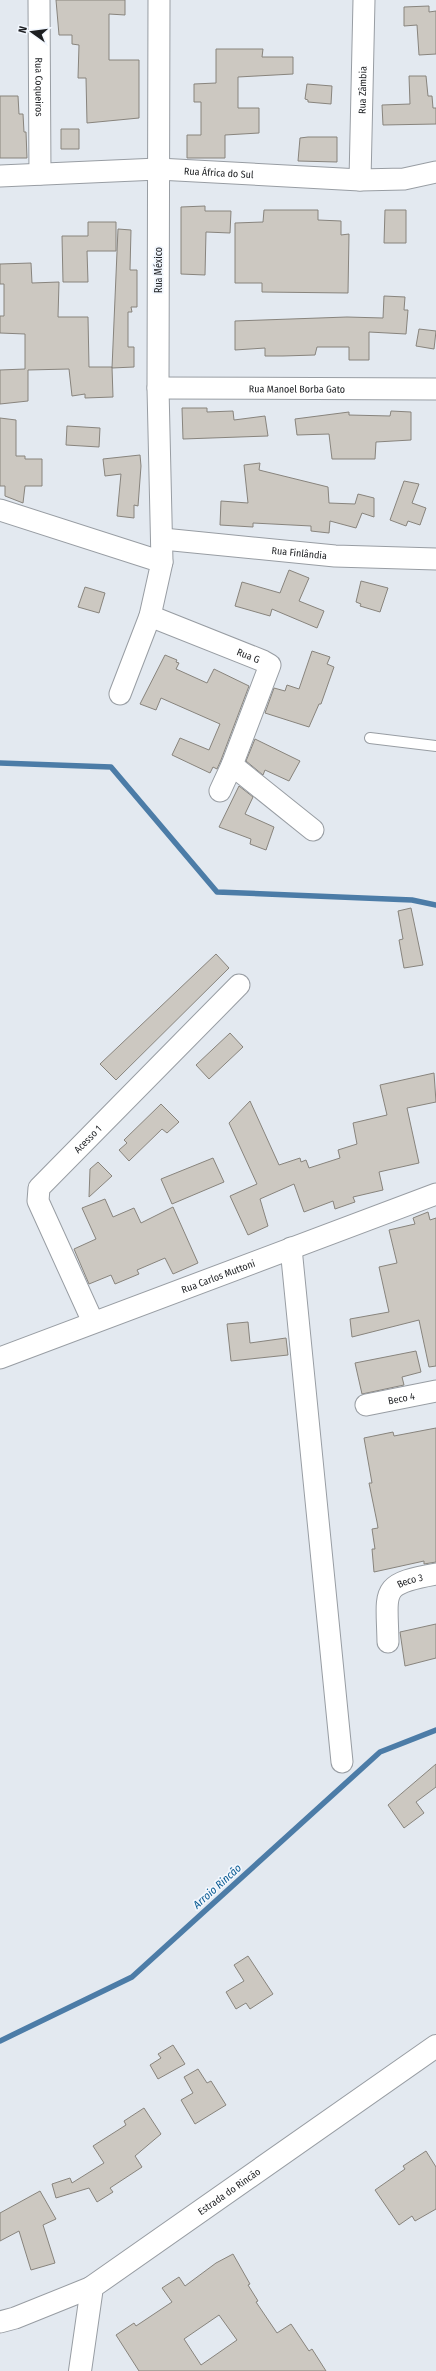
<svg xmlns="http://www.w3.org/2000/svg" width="436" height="2371" viewBox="0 0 436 2371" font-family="'Fira Sans Condensed',sans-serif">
<rect width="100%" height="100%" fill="#e3e9f0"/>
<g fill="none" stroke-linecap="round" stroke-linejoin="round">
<path stroke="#4c7ca7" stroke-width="5.5" d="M 0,763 L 111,767 L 217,892 L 412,900 L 436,905
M 0,2041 L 132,1977 L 380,1752 L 436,1730"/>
</g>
<path fill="#ccc8c1" stroke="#88847d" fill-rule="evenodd" d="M 56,0 L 125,0 L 125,15 L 109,14 L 109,60 L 139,60 L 139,118 L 87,123 L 86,78 L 78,78 L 79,45 L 72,44 L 72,35 L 59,35 Z
M 429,6 L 429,12 L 436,11 L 436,54 L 419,55 L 417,25 L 404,26 L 404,7 Z
M 216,49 L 263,49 L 262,57 L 293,57 L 293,74 L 238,77 L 238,108 L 259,108 L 259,133 L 225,135 L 225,158 L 187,158 L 187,135 L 201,135 L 201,102 L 194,102 L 194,84 L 216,83 Z
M 409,76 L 426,76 L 428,96 L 432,96 L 433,108 L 436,108 L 436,124 L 383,125 L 382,105 L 410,104 Z
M 307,84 L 332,86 L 331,104 L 308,102 L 308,100 L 305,99 Z
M 0,96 L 18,96 L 19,114 L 23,114 L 24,132 L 26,132 L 27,158 L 0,158 Z
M 61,129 L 79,129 L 79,149 L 61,149 Z
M 308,137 L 337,137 L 337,162 L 298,161 L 300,138 Z
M 205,206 L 205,211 L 231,211 L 230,233 L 206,232 L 205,275 L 181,274 L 181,207 Z
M 264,210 L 318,210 L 318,220 L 341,221 L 341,235 L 349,234 L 348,293 L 262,292 L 262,283 L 235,283 L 235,223 L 263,222 Z
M 385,210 L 406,210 L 406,243 L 384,243 Z
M 88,222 L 116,222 L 116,251 L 87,251 L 88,282 L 63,282 L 62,236 L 88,236 Z
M 118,229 L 131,230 L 130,270 L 137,270 L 137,307 L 131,307 L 132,312 L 128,312 L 128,347 L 134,347 L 134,367 L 112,368 Z
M 31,263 L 32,283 L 59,282 L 58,317 L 88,317 L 89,367 L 112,367 L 113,397 L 85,398 L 85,394 L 72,396 L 69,369 L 28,370 L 28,401 L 0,404 L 0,370 L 25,369 L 25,334 L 0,333 L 0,316 L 4,316 L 4,284 L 0,284 L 0,264 Z
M 384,296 L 405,297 L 404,310 L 408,310 L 406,334 L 369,332 L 369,360 L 349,360 L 349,347 L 317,347 L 315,355 L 283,356 L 265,356 L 265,348 L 235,350 L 235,321 L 347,317 L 383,318 Z
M 419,329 L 436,331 L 434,349 L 416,346 Z
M 182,408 L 207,408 L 207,412 L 233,411 L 234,420 L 265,416 L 268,436 L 183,439 Z
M 391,411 L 411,412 L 411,440 L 376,442 L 375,459 L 332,459 L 329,434 L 297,435 L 295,419 L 349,412 L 349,415 L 390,416 Z
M 0,418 L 16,420 L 16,456 L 25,456 L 25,459 L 42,459 L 42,486 L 25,486 L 23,503 L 5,496 L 5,486 L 0,486 Z
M 67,426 L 100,428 L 99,447 L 66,445 Z
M 140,455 L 141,466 L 138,506 L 134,505 L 134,518 L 117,516 L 121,474 L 105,476 L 103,459 Z
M 260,463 L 259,470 L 328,487 L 329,503 L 355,504 L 358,494 L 374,498 L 374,517 L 362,513 L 356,528 L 330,521 L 329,533 L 311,531 L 311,526 L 253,523 L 253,527 L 220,525 L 221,501 L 248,503 L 244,465 Z
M 404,481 L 419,484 L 412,503 L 426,508 L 420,525 L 408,521 L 406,526 L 390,520 Z
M 289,570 L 309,578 L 299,601 L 324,611 L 317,628 L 272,609 L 270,616 L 235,606 L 242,582 L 280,593 Z
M 361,581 L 388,588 L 380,612 L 360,606 L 361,604 L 356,602 Z
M 85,587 L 105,593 L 99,613 L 78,607 Z
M 312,651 L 330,657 L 327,664 L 334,667 L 321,704 L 319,704 L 309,727 L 265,713 L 274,688 L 285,691 L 287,685 L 299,689 Z
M 165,655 L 177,660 L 176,662 L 179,663 L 176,669 L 207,683 L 214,669 L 249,686 L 221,760 L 217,769 L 213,767 L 210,773 L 172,755 L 180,738 L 209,750 L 220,724 L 161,698 L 156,710 L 140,704 Z
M 255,739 L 300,761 L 289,781 L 265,770 L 263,775 L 246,761 Z
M 239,786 L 253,797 L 245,814 L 274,827 L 266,850 L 250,844 L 251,839 L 219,827 Z
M 411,908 L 423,965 L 404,968 L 399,940 L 403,939 L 398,911 Z
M 216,954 L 229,968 L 116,1080 L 100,1064 Z
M 230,1033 L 243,1047 L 209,1079 L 196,1065 Z
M 434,1073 L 436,1102 L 407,1108 L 419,1163 L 379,1172 L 383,1190 L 353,1197 L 355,1202 L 335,1209 L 333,1201 L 304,1212 L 294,1184 L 260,1199 L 268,1226 L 248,1235 L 230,1196 L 257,1184 L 229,1123 L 250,1101 L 279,1165 L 300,1158 L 301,1162 L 306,1160 L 309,1168 L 340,1158 L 338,1150 L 357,1144 L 353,1123 L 387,1115 L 380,1085 Z
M 161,1104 L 179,1122 L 167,1133 L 162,1129 L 129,1161 L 119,1150 L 127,1143 L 124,1140 Z
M 213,1158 L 224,1182 L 172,1204 L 161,1179 Z
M 98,1162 L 112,1176 L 89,1197 L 90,1169 Z
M 105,1199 L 113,1217 L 134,1208 L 141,1223 L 173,1207 L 198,1263 L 173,1274 L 165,1258 L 137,1270 L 139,1274 L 115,1284 L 111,1275 L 89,1284 L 74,1249 L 96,1239 L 82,1208 Z
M 428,1212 L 430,1220 L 436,1218 L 436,1366 L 429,1367 L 419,1320 L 352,1337 L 350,1319 L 389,1312 L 379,1267 L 397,1263 L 389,1230 L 415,1224 L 413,1218 Z
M 248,1322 L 250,1343 L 286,1338 L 288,1355 L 231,1361 L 227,1324 Z
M 416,1351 L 421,1372 L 402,1377 L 404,1385 L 362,1394 L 355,1363 Z
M 436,1428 L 436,1562 L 424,1564 L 424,1561 L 374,1572 L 372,1549 L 375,1549 L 372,1529 L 378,1528 L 377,1522 L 369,1483 L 372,1483 L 364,1438 L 393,1432 L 394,1436 Z
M 436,1624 L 436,1658 L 405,1666 L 400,1632 Z
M 436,1764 L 436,1787 L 416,1802 L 424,1813 L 404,1828 L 388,1805 Z
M 248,1956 L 273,1994 L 250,2009 L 246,2003 L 236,2009 L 226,1992 L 244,1981 L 234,1965 Z
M 173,2045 L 185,2064 L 158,2079 L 150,2065 L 161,2058 L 158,2054 Z
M 198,2069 L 207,2083 L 211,2081 L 226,2105 L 195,2124 L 181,2100 L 193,2093 L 184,2077 Z
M 144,2108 L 161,2134 L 135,2156 L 142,2167 L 110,2188 L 113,2192 L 97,2202 L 89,2188 L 56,2198 L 52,2184 L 70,2178 L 72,2183 L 104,2163 L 93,2146 L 126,2125 L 124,2121 Z
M 426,2151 L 436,2167 L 436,2209 L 415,2221 L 412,2216 L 399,2225 L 375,2190 L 405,2169 L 403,2166 Z
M 40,2191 L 56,2219 L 43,2225 L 55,2263 L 31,2270 L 19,2231 L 0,2241 L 0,2213 Z
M 233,2254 L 250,2284 L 248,2285 L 258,2301 L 256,2302 L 277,2333 L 291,2324 L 309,2351 L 312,2349 L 326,2371 L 139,2371 L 116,2335 L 134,2323 L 136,2326 L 172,2302 L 162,2288 L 179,2277 L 185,2286 L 216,2263 ZM 219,2315 L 237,2340 L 201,2365 L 184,2339 Z"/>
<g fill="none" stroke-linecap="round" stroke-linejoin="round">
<g stroke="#989da3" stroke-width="12">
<path id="service" d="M 370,738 L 436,746"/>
</g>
<g stroke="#989da3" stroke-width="23">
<g id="minor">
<path id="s1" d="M 39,0 L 40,174"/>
<path d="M 159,0 L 158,388 L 162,562"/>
<path id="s2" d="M 0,176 L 158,169 L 360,180 L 404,179 L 436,172"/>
<path id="s3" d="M 360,180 L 364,0"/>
<path id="s4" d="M 158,388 L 436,389"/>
<path d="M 0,510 L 162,562 L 150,616 L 120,694"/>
<path id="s5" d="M 163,539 L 335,556 L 436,559"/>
<path id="s6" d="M 150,616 L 263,661 L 270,665 L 232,765 L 220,791"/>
<path d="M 232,765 L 313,830"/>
<path d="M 291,1248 L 342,1762"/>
<path id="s7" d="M 93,1322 L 38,1201 L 39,1188 L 239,985"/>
<path id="s8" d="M 0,1358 L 436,1194"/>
<path id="s9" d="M 366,1405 L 436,1391"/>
<path id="s10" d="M 388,1642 C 387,1590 379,1584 436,1574"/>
<path d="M 0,2322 L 15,2318 L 92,2287"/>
</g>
</g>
<g stroke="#989da3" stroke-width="24">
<g id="tertiary">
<path id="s11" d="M 80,2371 L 92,2287 L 436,2046"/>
</g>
</g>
<use href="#service" stroke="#fff" stroke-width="10"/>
<use href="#minor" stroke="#fff" stroke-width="21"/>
<use href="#tertiary" stroke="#fff" stroke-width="22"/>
</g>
<g text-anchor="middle" stroke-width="3.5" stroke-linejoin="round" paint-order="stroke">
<g font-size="10" fill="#1c1e21" stroke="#f1f6fd">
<text dy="4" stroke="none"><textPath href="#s1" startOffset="87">Rua Coqueiros</textPath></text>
<text dy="4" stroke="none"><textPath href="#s3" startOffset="90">Rua Zâmbia</textPath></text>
<text dy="4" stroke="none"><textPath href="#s2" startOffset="219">Rua África do Sul</textPath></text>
<text transform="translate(158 270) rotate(-90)" y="4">Rua México</text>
<text dy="4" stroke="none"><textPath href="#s4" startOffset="139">Rua Manoel Borba Gato</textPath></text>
<text dy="4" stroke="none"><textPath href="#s5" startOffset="137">Rua Finlândia</textPath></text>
<text dy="4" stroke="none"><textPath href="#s6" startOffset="106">Rua G</textPath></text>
<text dy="4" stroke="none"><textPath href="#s7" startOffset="215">Acesso 1</textPath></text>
<text dy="4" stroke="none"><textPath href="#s8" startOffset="233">Rua Carlos Muttoni</textPath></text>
<text dy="4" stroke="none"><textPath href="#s9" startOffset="36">Beco 4</textPath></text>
<text dy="4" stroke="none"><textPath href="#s10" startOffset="74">Beco 3</textPath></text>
<text dy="4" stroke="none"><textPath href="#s11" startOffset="252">Estrada do Rincão</textPath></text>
</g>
<g font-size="11" font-style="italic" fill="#075991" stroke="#f1f6fd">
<text transform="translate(217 1886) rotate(-42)" y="4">Arroio Rincão</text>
</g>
</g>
<g transform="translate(32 32) rotate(284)" stroke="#f1f6fd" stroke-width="3" paint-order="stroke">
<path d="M0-3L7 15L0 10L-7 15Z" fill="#1c1e21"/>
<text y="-6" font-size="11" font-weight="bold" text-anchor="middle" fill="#1c1e21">N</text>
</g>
</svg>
